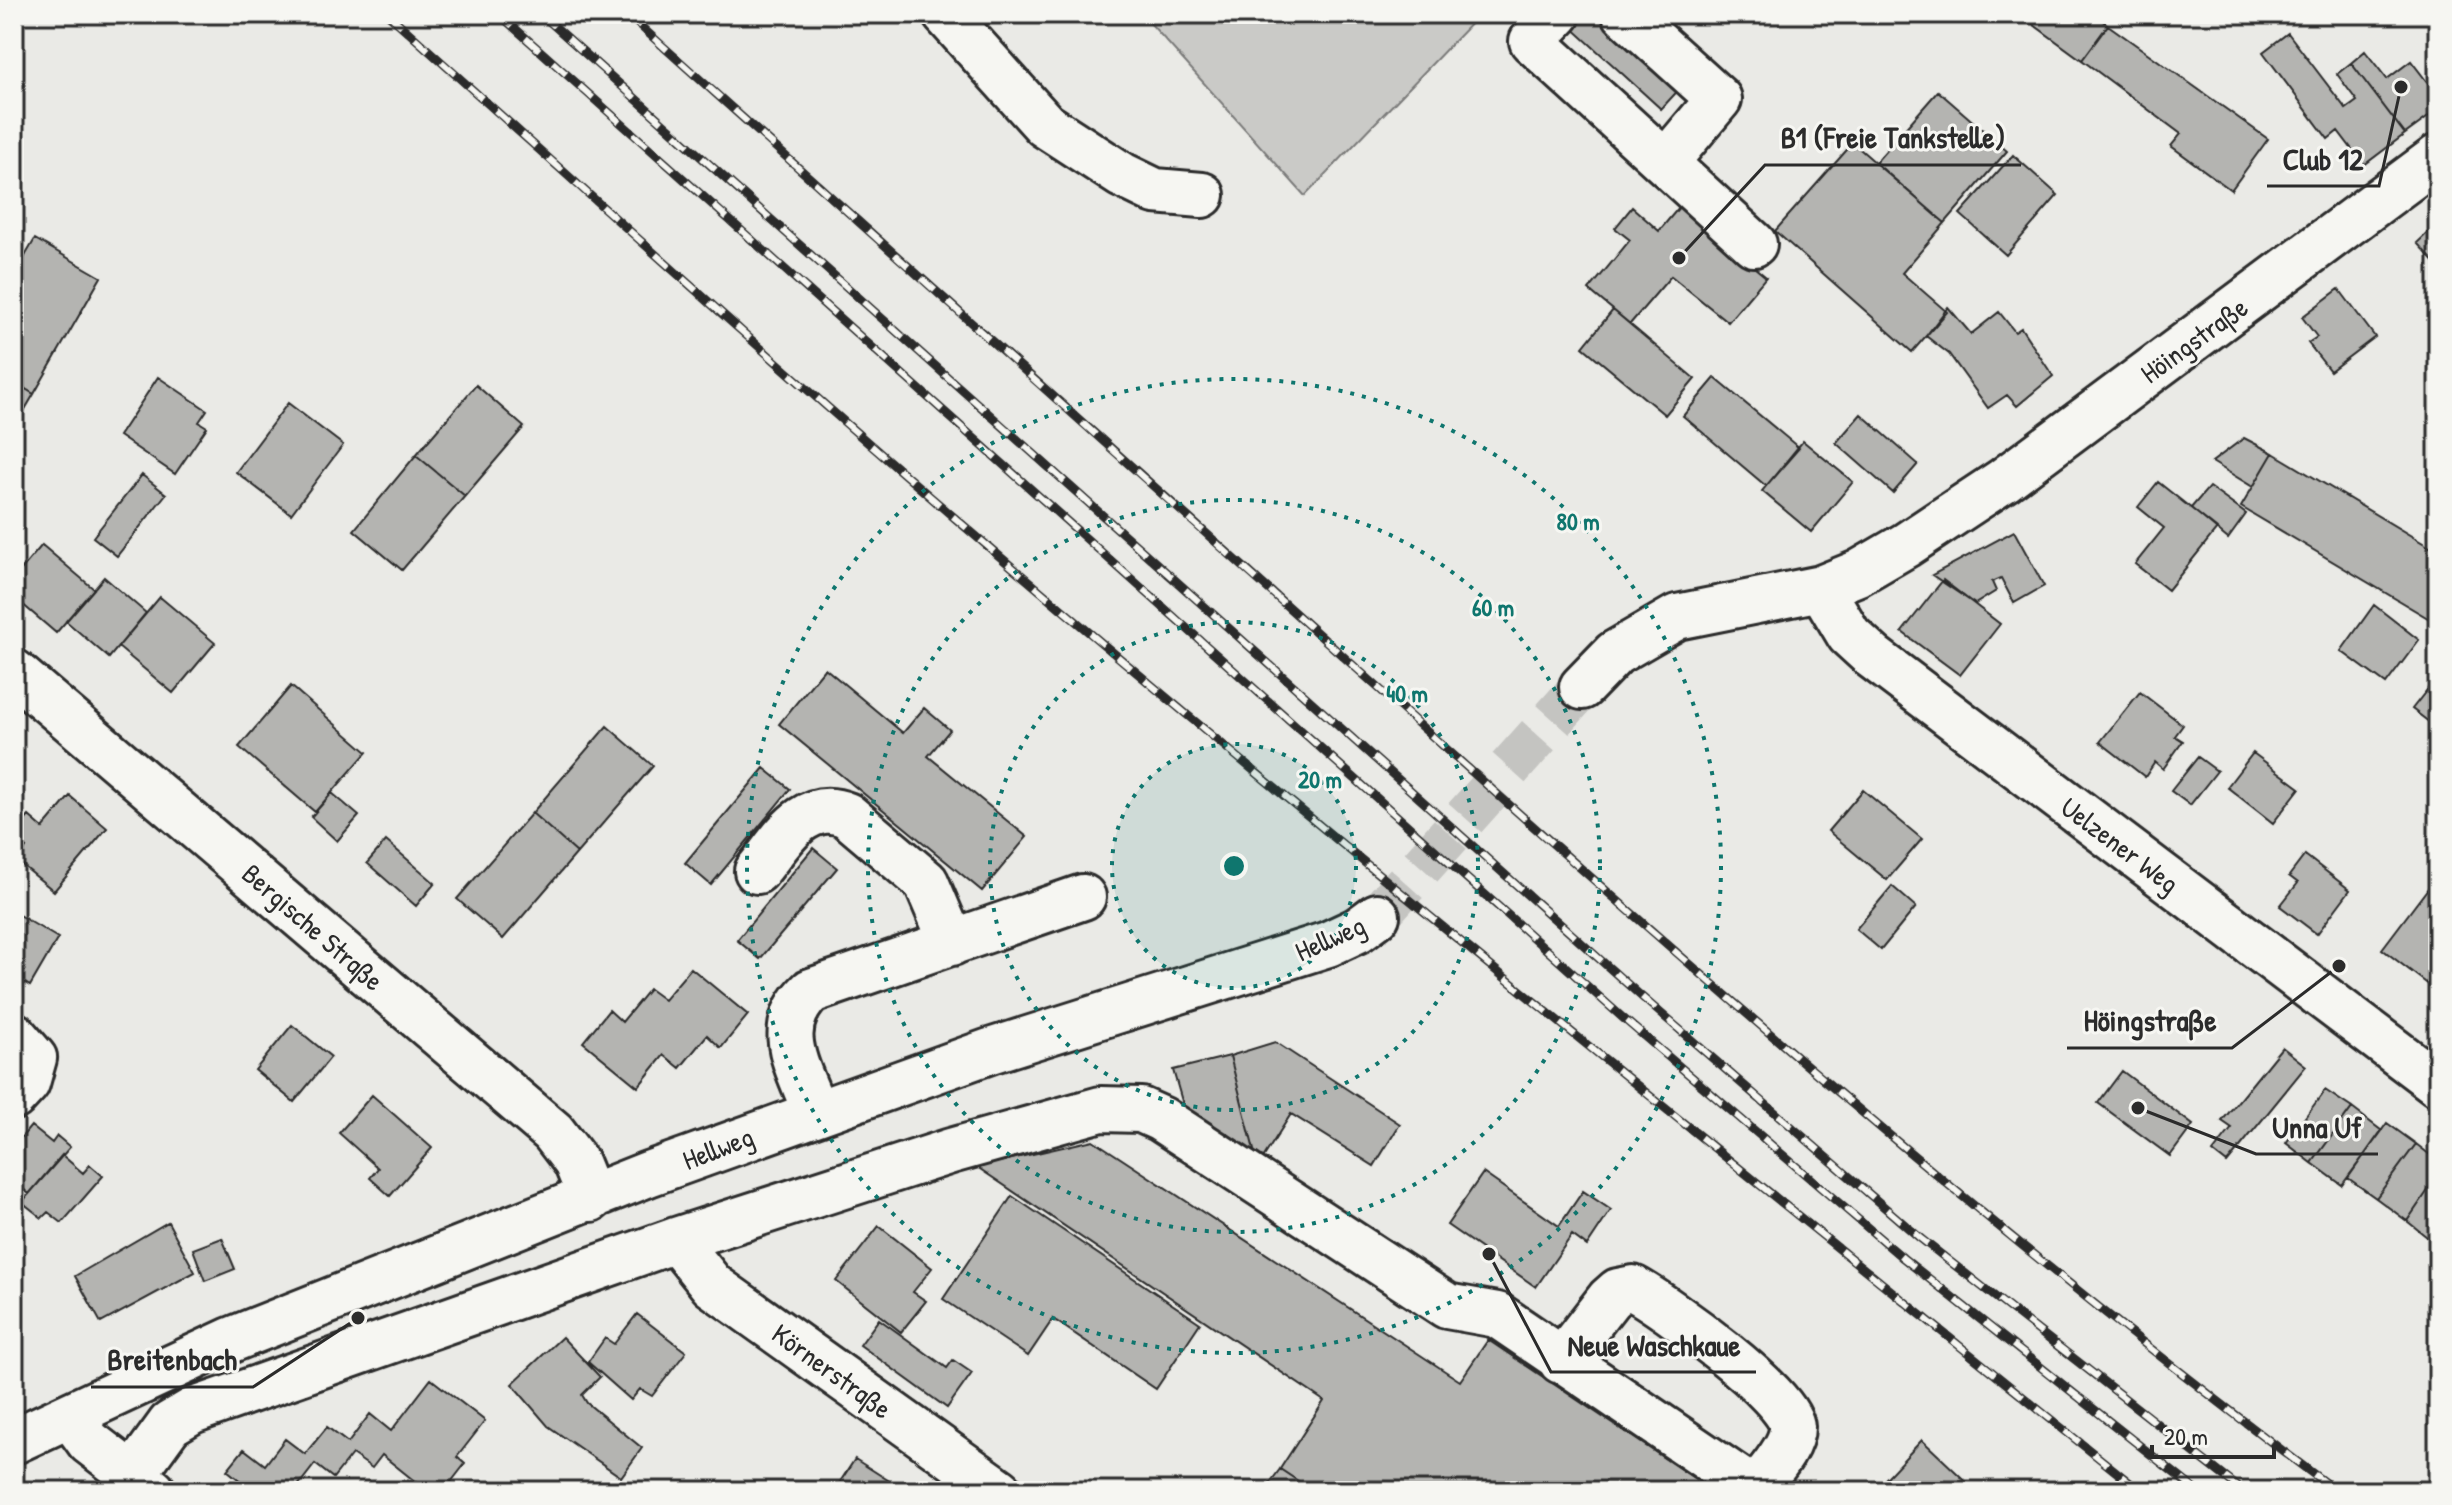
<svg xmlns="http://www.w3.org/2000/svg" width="2452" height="1505" viewBox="0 0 2452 1505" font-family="'Patrick Hand',sans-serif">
<rect width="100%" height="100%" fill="#eaeae6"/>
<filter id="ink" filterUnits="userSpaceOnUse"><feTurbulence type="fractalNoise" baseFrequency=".0125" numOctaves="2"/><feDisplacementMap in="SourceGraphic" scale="16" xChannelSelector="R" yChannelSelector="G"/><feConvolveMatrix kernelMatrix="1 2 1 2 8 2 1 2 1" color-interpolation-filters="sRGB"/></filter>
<g filter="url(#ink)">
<path fill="#cacac7" stroke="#7a7a79" stroke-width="2" d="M 1142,14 L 1480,14 L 1305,196 Z"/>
<path fill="#b4b4b1" stroke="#2b2b2b" stroke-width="2" d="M 1580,14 L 1607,14 L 1684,84 L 1661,109 L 1570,26 Z
M 2019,14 L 2094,14 L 2108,25 L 2082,60 Z
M 2108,25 L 2268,139 L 2231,190 L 2171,146 L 2181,134 L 2082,60 Z
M 2288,33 L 2346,109 L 2357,101 L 2337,74 L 2351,63 L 2405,134 L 2364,165 L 2338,131 L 2328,139 L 2263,52 Z
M 2365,51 L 2387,79 L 2411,61 L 2438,96 L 2438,110 L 2405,134 L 2351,63 Z
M 1938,91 L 2007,151 L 1945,223 L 1875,163 Z
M 1853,143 L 1945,223 L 1902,273 L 1947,312 L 1912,352 L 1775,231 Z
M 2013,155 L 2058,195 L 2006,255 L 1960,214 Z
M 1680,206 L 1766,277 L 1728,322 L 1671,276 L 1630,324 L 1589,290 L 1630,240 L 1615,228 L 1632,207 L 1659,231 Z
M 2438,223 L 2438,266 L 2417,243 Z
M 35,239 L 101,277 L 34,394 L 14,382 L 14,275 Z
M 2339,289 L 2375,337 L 2330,371 L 2308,343 L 2317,337 L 2302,317 Z
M 1948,307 L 1971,334 L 1999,312 L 2015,332 L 2021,328 L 2053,376 L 2017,406 L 2007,395 L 1988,408 L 1949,354 L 1926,336 Z
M 1613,310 L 1695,379 L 1665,415 L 1583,347 Z
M 158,377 L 207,410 L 199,422 L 207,427 L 175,474 L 119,436 Z
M 1715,378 L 1799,448 L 1766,486 L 1683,416 Z
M 14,382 L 34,394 L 14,428 Z
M 476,385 L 524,427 L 465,496 L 416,455 Z
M 288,403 L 343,445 L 291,514 L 236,472 Z
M 1861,414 L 1918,464 L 1893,493 L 1836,443 Z
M 2244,438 L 2273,453 L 2253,487 L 2212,462 Z
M 1803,441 L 1853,482 L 1811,532 L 1762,491 Z
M 2273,453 L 2438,552 L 2438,624 L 2241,507 Z
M 416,455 L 465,496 L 402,570 L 354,530 Z
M 142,475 L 166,494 L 117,556 L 93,537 Z
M 2158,482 L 2217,529 L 2168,590 L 2135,564 L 2164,528 L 2138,507 Z
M 2209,487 L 2246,514 L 2228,539 L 2191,508 Z
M 2014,531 L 2044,586 L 2014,603 L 2001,578 L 1992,582 L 1996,591 L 1975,604 L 1932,575 Z
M 42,545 L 94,589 L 56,633 L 14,597 L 14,578 Z
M 104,577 L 146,613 L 109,658 L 66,621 Z
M 1943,580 L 2000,624 L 1960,675 L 1902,632 Z
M 160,597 L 215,643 L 173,693 L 118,647 Z
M 2374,605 L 2419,640 L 2386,684 L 2341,651 Z
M 825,668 L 903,733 L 924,708 L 950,730 L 928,756 L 1027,837 L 982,891 L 779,724 Z
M 2438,676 L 2438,729 L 2412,709 Z
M 291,686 L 367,752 L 315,812 L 239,747 Z
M 2140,692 L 2183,725 L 2175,736 L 2183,741 L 2163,769 L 2155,762 L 2145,777 L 2100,742 Z
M 607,726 L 653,766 L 577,853 L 532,813 Z
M 2253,753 L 2300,788 L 2273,823 L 2227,787 Z
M 2198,757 L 2217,771 L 2190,805 L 2171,791 Z
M 764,768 L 790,789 L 711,885 L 685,863 Z
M 1863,790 L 1922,839 L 1887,880 L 1828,831 Z
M 332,793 L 359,816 L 337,841 L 311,817 Z
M 70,796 L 107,828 L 54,891 L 16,860 L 26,848 L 14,838 L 14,833 L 29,816 L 43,828 Z
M 532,813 L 577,853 L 503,939 L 457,899 Z
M 386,841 L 435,883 L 416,906 L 367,863 Z
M 813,848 L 837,868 L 760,959 L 737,940 Z
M 2305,855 L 2350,890 L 2317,934 L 2280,906 L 2298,883 L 2289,876 Z
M 2438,875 L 2438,992 L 2382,949 Z
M 1892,886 L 1916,907 L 1881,950 L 1856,929 Z
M 17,914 L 58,938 L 30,986 L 14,976 L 14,919 Z
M 691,968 L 748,1015 L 721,1048 L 707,1035 L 680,1068 L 664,1055 L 638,1087 L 583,1042 L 609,1010 L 622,1022 L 649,989 L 664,1000 Z
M 292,1025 L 331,1057 L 294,1102 L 255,1070 Z
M 1275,1042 L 1400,1124 L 1374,1166 L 1291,1114 L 1258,1166 L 1230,1056 Z
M 2282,1047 L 2306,1066 L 2227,1163 L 2213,1152 L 2232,1128 L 2222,1121 Z
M 1230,1056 L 1258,1166 L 1186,1115 L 1173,1070 Z
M 2122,1071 L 2193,1125 L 2170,1156 L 2098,1103 Z
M 2325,1090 L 2352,1108 L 2312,1163 L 2286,1143 Z
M 372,1095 L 432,1148 L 390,1196 L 370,1178 L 378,1168 L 339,1133 Z
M 2352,1108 L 2382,1131 L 2342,1185 L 2312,1163 Z
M 2387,1123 L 2416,1144 L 2376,1198 L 2348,1178 Z
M 31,1126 L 52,1143 L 57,1136 L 70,1147 L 29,1194 L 14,1181 L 14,1146 Z
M 1093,1140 L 1460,1381 L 1488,1340 L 1713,1491 L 1313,1491 L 1280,1469 L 1324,1401 L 977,1167 Z
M 2416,1144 L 2438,1161 L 2438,1176 L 2407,1221 L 2376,1198 Z
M 62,1155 L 83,1173 L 90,1165 L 103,1176 L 62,1223 L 48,1212 L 42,1218 L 22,1202 Z
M 1483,1173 L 1559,1226 L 1583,1191 L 1611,1210 L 1587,1246 L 1572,1235 L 1536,1287 L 1447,1225 Z
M 2438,1176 L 2438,1244 L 2437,1245 L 2407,1221 Z
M 1012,1196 L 1200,1323 L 1156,1389 L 1053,1319 L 1028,1356 L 943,1299 Z
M 168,1222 L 195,1272 L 101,1323 L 75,1276 Z
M 879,1226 L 932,1268 L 913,1292 L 926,1301 L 901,1332 L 836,1281 Z
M 222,1238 L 235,1269 L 205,1281 L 193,1249 Z
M 637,1314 L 686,1352 L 652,1396 L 640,1389 L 631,1400 L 588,1362 L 605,1338 L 614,1344 Z
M 879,1319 L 947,1368 L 953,1360 L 972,1373 L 947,1408 L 860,1345 Z
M 562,1337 L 600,1377 L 582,1395 L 587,1403 L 642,1448 L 621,1477 L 548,1426 L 512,1384 Z
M 431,1379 L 485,1421 L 457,1457 L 465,1464 L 444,1491 L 427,1491 L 382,1455 L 372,1468 L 352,1454 L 333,1478 L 315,1464 L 294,1491 L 253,1491 L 227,1470 L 244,1449 L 265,1465 L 285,1439 L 305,1454 L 327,1427 L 348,1443 L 370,1414 L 391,1431 Z
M 1922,1440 L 1976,1491 L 1874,1491 Z
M 855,1459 L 905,1491 L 834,1491 Z
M 1280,1469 L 1313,1491 L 1264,1491 Z"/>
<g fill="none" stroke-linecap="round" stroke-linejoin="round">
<path stroke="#c4c4c1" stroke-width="44" stroke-dasharray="44 22" stroke-linecap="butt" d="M 1377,916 L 1582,687"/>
<g stroke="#2b2b2b" stroke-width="50">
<path id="minor" d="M 945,14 L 1045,125 L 1122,175 L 1155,191 L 1202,195
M 1558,14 L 1532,41 L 1754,244
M 1625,14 L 1719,99 L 1666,162
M 1821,588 L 1849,635 L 1873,657 L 2438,1084
M 14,672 L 553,1132 L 576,1162 L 591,1199
M 1582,687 L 1615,653 L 1677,617 L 1821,588 L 1858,573 L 1906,545 L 2004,480 L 2438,157
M 757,871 C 782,841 803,797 847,815 L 926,882 L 952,943
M 14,1035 L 34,1058 L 27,1083 L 14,1097
M 815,1112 C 799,1068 771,1029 811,991 L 1083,897
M 676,1240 L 712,1285 L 1000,1491
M 1561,1361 L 1609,1299 L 1618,1291 L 1633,1288 C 1663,1304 1791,1396 1792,1427 C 1792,1449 1767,1473 1755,1490
M 71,1417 L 89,1442 L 153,1491
M 14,1441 L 231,1340 L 648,1174 L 990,1051 L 1328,944 L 1358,930 L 1377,916
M 133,1475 L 170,1424 L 192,1411 L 676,1240 L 951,1151 L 1101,1109 L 1141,1110 L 1161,1119 L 1447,1306 L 1497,1315 L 1756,1491"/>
</g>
<use href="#minor" stroke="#f6f6f2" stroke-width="44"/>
<g stroke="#2b2b2b" stroke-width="9">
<path id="rail" d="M 388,14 C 577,183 764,354 956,519 C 1344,852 1742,1171 2140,1491
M 499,14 L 1623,1018 L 1903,1258 L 2197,1491
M 541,14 L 1642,997 L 1920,1238 L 2243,1491
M 627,14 C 869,231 1111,449 1354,666 C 1672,952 1993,1235 2336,1491"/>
</g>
<use href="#rail" stroke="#f6f6f2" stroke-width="6" stroke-dasharray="18" stroke-linecap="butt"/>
</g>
</g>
<circle cx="1234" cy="866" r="122" fill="#0f766e" fill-opacity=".12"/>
<g fill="none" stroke="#0f766e" stroke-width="4" stroke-dasharray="4 8">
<circle cx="1234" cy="866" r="122"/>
<circle cx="1234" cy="866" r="244"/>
<circle cx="1234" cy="866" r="366"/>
<circle cx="1234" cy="866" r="487"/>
</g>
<g text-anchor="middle" stroke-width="6" stroke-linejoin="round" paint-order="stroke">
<g font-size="28" fill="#2b2b2b" stroke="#f6f6f2">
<text transform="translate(2194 340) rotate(-36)" y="10">Höingstraße</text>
<text transform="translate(2120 845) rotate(37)" y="10">Uelzener Weg</text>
<text transform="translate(313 927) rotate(41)" y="10">Bergische Straße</text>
<text transform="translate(1330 938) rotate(-24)" y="10">Hellweg</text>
<text transform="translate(718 1148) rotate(-21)" y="10">Hellweg</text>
<text transform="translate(832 1371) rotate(36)" y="10">Körnerstraße</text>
</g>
</g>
<circle cx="1234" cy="866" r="12" fill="#0f766e" stroke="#f6f6f2" stroke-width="4"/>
<g font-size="24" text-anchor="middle" font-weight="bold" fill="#0f766e" stroke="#f6f6f2" stroke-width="6" stroke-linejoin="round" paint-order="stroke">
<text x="1578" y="530">80 m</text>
<text x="1493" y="616">60 m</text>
<text x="1407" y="702">40 m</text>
<text x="1320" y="788">20 m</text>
</g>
<path fill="none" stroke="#2b2b2b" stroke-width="3" d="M1679 258L1765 165H2021M2401 87L2379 186H2267M2339 966L2232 1048H2067M2138 1108L2256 1154H2378M1489 1254L1551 1372H1756M358 1318L253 1387H91"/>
<g fill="#2b2b2b" stroke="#f6f6f2" stroke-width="3">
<circle cx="1679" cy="258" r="8"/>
<circle cx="2401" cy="87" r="8"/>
<circle cx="2339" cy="966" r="8"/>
<circle cx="2138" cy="1108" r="8"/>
<circle cx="1489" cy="1254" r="8"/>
<circle cx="358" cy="1318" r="8"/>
</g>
<g font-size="30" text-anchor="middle" font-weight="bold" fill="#2b2b2b" stroke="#f6f6f2" stroke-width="6" stroke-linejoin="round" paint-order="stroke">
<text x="1893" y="148">B1 (Freie Tankstelle)</text>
<text x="2323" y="170">Club 12</text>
<text x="2150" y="1031">Höingstraße</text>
<text x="2317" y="1138">Unna Uf</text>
<text x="1654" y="1356">Neue Waschkaue</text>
<text x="172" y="1370">Breitenbach</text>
</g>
<rect width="2452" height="1505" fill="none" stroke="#f6f6f2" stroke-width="48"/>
<rect x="24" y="24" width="2404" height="1457" fill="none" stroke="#2b2b2b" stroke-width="3" filter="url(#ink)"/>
<path d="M2152 1445v12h122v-12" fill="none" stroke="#2b2b2b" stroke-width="4"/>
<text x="2164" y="1445" font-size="24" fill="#2b2b2b" stroke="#f6f6f2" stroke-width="6" paint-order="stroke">20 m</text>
</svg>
